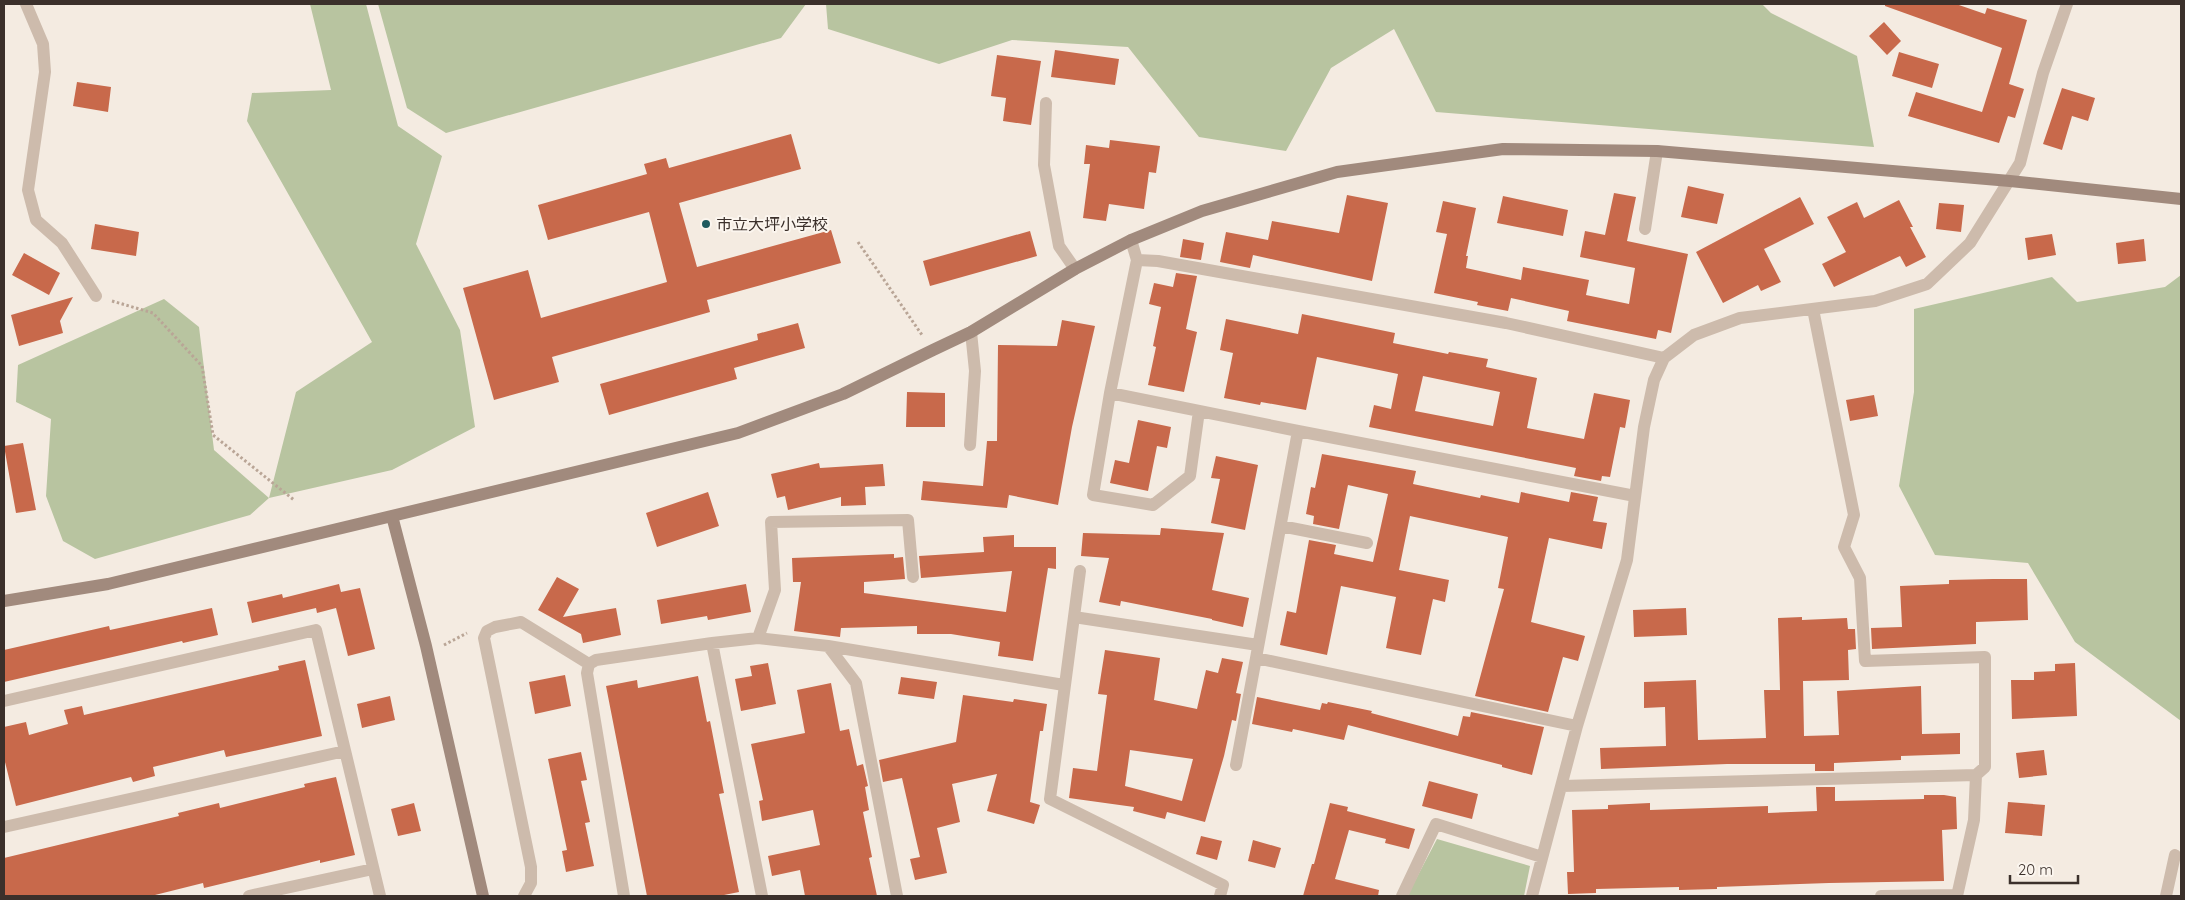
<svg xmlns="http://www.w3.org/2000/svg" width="2185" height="900" viewBox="0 0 2185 900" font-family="Quicksand,'Noto Sans JP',sans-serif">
<rect width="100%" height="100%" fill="#f4ebe1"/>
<path fill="#b8c4a0" d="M 310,4 L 366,4 L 398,126 L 442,156 L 416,244 L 460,330 L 475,427 L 392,470 L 269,498 L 250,515 L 95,559 L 63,541 L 46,496 L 51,419 L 16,402 L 18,365 L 164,299 L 199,327 L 214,450 L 269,498 L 296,392 L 372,342 L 247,121 L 252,93 L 331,90 Z
M 378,4 L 806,4 L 781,38 L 446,133 L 407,108 Z
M 826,4 L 1762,4 L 1771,13 L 1857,56 L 1874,147 L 1436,112 L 1394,29 L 1331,68 L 1286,151 L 1199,137 L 1128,47 L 1012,40 L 939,64 L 828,29 Z
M 2181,275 L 2181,721 L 2075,642 L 2028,563 L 1935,555 L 1899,486 L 1914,392 L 1914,309 L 2052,277 L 2077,302 L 2165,287 Z
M 1437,839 L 1530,866 L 1524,896 L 1407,896 Z"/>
<path fill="#c8694b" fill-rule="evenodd" d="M 1885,4 L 1956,4 L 1985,14 L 1987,8 L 2027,20 L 2009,84 L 2024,89 L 2015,118 L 2008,116 L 1999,143 L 1908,116 L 1916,92 L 1982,112 L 2002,48 L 1885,6 Z
M 1884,22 L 1901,41 L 1887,55 L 1869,36 Z
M 1055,50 L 1119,59 L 1115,85 L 1051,77 Z
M 1899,52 L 1939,64 L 1932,88 L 1892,76 Z
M 997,55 L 1041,61 L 1031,125 L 1003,121 L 1006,98 L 991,96 Z
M 77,82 L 111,87 L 108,112 L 73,106 Z
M 2062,88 L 2095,98 L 2088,121 L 2072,116 L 2062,150 L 2043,144 Z
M 791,134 L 801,169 L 679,203 L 697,267 L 831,230 L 841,263 L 707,300 L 710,312 L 552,357 L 559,382 L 494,400 L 463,288 L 528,270 L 541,318 L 667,282 L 649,212 L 548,240 L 538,205 L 647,174 L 644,164 L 666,158 L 669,168 Z
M 1110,140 L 1160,146 L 1156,173 L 1149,172 L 1144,209 L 1109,204 L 1106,221 L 1083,218 L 1090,164 L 1084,164 L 1086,145 L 1109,148 Z
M 1688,186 L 1724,194 L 1717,224 L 1681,217 Z
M 1614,193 L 1636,197 L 1627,241 L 1688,254 L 1671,333 L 1658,330 L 1656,339 L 1567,321 L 1569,311 L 1511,298 L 1508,311 L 1477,305 L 1478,302 L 1434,293 L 1447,234 L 1436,232 L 1443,201 L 1476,208 L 1466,256 L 1468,256 L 1466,268 L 1521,280 L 1523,267 L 1589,280 L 1586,295 L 1629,304 L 1635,268 L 1580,257 L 1585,231 L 1605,235 Z
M 1347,195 L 1388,203 L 1372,281 L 1253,255 L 1250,268 L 1220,262 L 1226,232 L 1268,240 L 1272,221 L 1339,233 Z
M 1503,196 L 1568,210 L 1563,236 L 1497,223 Z
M 1800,197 L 1814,224 L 1764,249 L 1781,282 L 1761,291 L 1758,285 L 1723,303 L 1696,252 Z
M 1899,200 L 1913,227 L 1910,227 L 1926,257 L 1906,267 L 1900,256 L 1834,287 L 1822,264 L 1846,252 L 1827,217 L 1857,202 L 1864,218 Z
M 1939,203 L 1964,205 L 1961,232 L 1936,229 Z
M 95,224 L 139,232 L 136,256 L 91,249 Z
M 1030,231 L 1037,256 L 930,286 L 923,261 Z
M 2052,234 L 2056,255 L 2028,260 L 2025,238 Z
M 1183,239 L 1204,243 L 1201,260 L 1180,257 Z
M 2144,239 L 2146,261 L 2118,264 L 2116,243 Z
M 24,253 L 60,273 L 49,295 L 12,275 Z
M 1176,273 L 1197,276 L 1186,329 L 1197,332 L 1184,392 L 1148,385 L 1156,347 L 1153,346 L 1161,307 L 1149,304 L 1154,283 L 1173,287 Z
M 73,297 L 60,321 L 63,333 L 19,346 L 11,315 Z
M 1302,314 L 1395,333 L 1393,343 L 1448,354 L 1449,352 L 1488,359 L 1486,367 L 1537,378 L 1527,428 L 1584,439 L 1594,393 L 1630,400 L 1625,428 L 1620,427 L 1610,477 L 1602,476 L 1601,481 L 1574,476 L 1576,468 L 1369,427 L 1374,405 L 1391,409 L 1398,374 L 1317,357 L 1306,410 L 1261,402 L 1260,405 L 1224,398 L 1233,353 L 1220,350 L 1226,319 L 1298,334 ZM 1423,376 L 1500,392 L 1493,426 L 1415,411 Z
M 1062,320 L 1095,326 L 1072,427 L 1058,505 L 1009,495 L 1007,508 L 921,500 L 923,481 L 983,486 L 987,441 L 997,441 L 998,345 L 1057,346 Z
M 798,323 L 805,348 L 734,368 L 737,379 L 609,415 L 600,384 L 758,340 L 757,334 Z
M 907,392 L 945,393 L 945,427 L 906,427 Z
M 1874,395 L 1878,416 L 1850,421 L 1846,400 Z
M 1138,420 L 1171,427 L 1167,448 L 1157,446 L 1148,491 L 1110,483 L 1115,460 L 1129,463 Z
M 23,443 L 36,510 L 16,513 L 4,446 Z
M 1322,454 L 1416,471 L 1413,484 L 1480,498 L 1481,495 L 1519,503 L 1521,492 L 1569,502 L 1571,492 L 1598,497 L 1593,521 L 1607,523 L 1602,549 L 1549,538 L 1531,622 L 1585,636 L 1578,661 L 1563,657 L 1548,712 L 1475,696 L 1504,589 L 1498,588 L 1508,537 L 1410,516 L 1399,570 L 1449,580 L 1445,602 L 1433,599 L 1421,655 L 1386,648 L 1396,597 L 1341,586 L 1327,655 L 1280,645 L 1287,611 L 1296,613 L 1309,540 L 1336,545 L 1334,554 L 1373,562 L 1388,494 L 1348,485 L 1339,529 L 1313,524 L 1314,516 L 1306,514 L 1311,487 L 1315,488 Z
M 1216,456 L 1258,465 L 1245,530 L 1211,523 L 1220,479 L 1211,478 Z
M 819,463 L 820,468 L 883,464 L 885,486 L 865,487 L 866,505 L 841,506 L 841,497 L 788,510 L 785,496 L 777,498 L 771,474 Z
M 708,492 L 719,526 L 657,547 L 646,513 Z
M 1161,528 L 1224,533 L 1212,590 L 1249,598 L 1243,627 L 1212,620 L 1212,619 L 1121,601 L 1120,606 L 1099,602 L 1109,558 L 1081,556 L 1083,533 L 1160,535 Z
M 1014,535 L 1014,547 L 1056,547 L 1056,569 L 1048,568 L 1033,661 L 998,656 L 1000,642 L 951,634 L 917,634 L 917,626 L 841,628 L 840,637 L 794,631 L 801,582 L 793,582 L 792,558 L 894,554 L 894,558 L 903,557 L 905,579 L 864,582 L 864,593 L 1006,612 L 1012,571 L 921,578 L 919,556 L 984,552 L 983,537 Z
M 557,577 L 579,589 L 563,617 L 616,608 L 621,635 L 583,643 L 581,634 L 538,610 Z
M 1993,579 L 2027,579 L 2028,620 L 1976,622 L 1976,644 L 1872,649 L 1871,628 L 1902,627 L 1900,586 L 1949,584 L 1949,580 Z
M 339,584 L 341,592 L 360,588 L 375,649 L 348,656 L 336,608 L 317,613 L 316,608 L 252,623 L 247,602 L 282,594 L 283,598 Z
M 746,584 L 751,612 L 708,620 L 707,616 L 661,624 L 657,600 Z
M 212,608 L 218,635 L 183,643 L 182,641 L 4,682 L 4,650 L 109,626 L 110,630 Z
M 1686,608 L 1687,635 L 1634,637 L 1633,610 Z
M 1802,617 L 1802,620 L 1847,618 L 1848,629 L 1855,629 L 1856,649 L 1848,650 L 1849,680 L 1803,681 L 1804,736 L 1839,735 L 1837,691 L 1921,686 L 1922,734 L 1960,733 L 1960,754 L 1901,756 L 1901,760 L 1834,763 L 1834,771 L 1815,771 L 1815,764 L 1727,764 L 1601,769 L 1600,748 L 1666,746 L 1665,707 L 1644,708 L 1644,682 L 1696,680 L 1698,740 L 1766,738 L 1764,690 L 1780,690 L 1778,618 Z
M 1105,650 L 1160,658 L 1154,700 L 1197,709 L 1206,670 L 1218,673 L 1222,658 L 1243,662 L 1236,693 L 1241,694 L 1236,721 L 1232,720 L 1224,756 L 1205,822 L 1167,812 L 1165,819 L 1133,811 L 1134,807 L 1069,798 L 1073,768 L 1097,771 L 1107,695 L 1098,694 ZM 1130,750 L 1193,759 L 1182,801 L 1125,786 Z
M 305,660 L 322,736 L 226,757 L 224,750 L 153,767 L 155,776 L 133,782 L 131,777 L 16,806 L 4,758 L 4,727 L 26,722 L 29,735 L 68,724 L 64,710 L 82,706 L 84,715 L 279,670 L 278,666 Z
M 768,663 L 776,704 L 741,711 L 735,679 L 752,676 L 750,666 Z
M 2075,663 L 2077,716 L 2012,719 L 2011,680 L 2034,680 L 2034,672 L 2055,671 L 2055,664 Z
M 565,675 L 571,706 L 535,714 L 529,682 Z
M 698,676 L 707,722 L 710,721 L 724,793 L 719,794 L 739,892 L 719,896 L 647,896 L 606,686 L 637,680 L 638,688 Z
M 901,677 L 937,682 L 934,699 L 898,694 Z
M 831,683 L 840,731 L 849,729 L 857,766 L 863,764 L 868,786 L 865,787 L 869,810 L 863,812 L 872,857 L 869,858 L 877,896 L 805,896 L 800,870 L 772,876 L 768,856 L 820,845 L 813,810 L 762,821 L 759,801 L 763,800 L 751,744 L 805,733 L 797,690 Z
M 963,695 L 1013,702 L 1014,699 L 1047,704 L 1043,731 L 1040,731 L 1030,802 L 1040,805 L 1034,824 L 987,811 L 997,774 L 952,784 L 960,822 L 937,828 L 947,873 L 915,880 L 910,859 L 920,857 L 902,778 L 883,782 L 879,760 L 956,742 Z
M 390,696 L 395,720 L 362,728 L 357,704 Z
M 1257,697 L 1320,710 L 1322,703 L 1327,704 L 1328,702 L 1372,711 L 1371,713 L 1458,736 L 1463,716 L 1470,717 L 1471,712 L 1544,727 L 1532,775 L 1502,767 L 1502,765 L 1348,725 L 1344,740 L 1293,729 L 1292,732 L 1252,724 Z
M 2044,750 L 2047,775 L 2019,778 L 2016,753 Z
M 581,752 L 587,780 L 581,781 L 590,822 L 585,823 L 594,866 L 566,872 L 562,851 L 567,850 L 548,759 Z
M 336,777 L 355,855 L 320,863 L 320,860 L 204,888 L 203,883 L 151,896 L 4,896 L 4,858 L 179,816 L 178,813 L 219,803 L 220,808 L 305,787 L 304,784 Z
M 1429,781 L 1478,794 L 1472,819 L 1422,806 Z
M 1816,787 L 1835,787 L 1835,801 L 1924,799 L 1924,795 L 1944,795 L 1956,797 L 1957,829 L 1942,830 L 1944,881 L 1829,883 L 1717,887 L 1717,889 L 1679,890 L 1679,887 L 1596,889 L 1596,893 L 1568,894 L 1567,872 L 1574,872 L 1572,810 L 1608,809 L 1608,805 L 1650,803 L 1650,810 L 1768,806 L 1768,813 L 1817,811 Z
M 2008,802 L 2045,805 L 2042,836 L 2005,833 Z
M 414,803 L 421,831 L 398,836 L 391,809 Z
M 1330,803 L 1348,807 L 1347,811 L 1415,829 L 1409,849 L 1385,843 L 1386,839 L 1349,830 L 1335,879 L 1379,890 L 1378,896 L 1303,896 L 1312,864 L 1314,864 Z
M 1201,836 L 1222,841 L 1217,860 L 1196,854 Z
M 1253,840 L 1281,848 L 1275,868 L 1248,861 Z"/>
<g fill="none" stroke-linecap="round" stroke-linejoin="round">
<path stroke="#b9a596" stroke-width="3" stroke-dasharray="2.5 2.5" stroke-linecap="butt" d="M 858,242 L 922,335
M 112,301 L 153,313 L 202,366 L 213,435 L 294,500
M 444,645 L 467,633"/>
<path stroke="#cdbbac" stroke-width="12" d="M 26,4 L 43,44 L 45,72 L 28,190 L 36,220 L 62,243 L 96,296
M 1046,103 L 1044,165 L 1059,246 L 1075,269
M 1645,229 L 1657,151
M 1131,240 L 1137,260 L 1158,261 L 1506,323 L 1664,358
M 1137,260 L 1110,393 L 1298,431 L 1635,496
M 1110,393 L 1093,495 L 1153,505 L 1190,476 L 1199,411
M 1298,431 L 1256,658 L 1577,726
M 970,445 L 975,371 L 971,332
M 1281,526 L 1367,543
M 1080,571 L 1050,799 L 1223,885 L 1220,896
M 1074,617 L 1258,645
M 758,638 L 775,590 L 771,522 L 908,520 L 913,577
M 712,643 L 762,896
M 828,646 L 856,683 L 897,896
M 4,701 L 316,630 L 380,896
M 1236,765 L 1256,658
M 1562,786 L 1976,775 L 1985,767 L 1985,657 L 1865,661 L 1860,578 L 1844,547 L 1854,515 L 1813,309
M 4,827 L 345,751
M 249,896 L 373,869
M 524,896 L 531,883 L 531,867 L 484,638 L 487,631 L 495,627 L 521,622 L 589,664
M 624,896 L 587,673 L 589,664 L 596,660 L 712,643 L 758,638 L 828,646 L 1064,685
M 1402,896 L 1436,824 L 1542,857
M 1532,896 L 1577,726 L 1627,560 L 1644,427 L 1654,380 L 1664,358 L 1694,335 L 1740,318 L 1875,301 L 1927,284 L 1970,243 L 2020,163 L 2043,73 L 2067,4
M 1881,896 L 1957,895
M 1957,896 L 1974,820 L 1976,775
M 2166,896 L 2175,855"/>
<path stroke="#a18a7d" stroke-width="12" d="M 392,516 L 426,646 L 483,896
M 4,601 L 108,584 L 738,433 L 843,394 L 933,350 L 971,332 L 1075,269 L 1131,240 L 1202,211 L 1337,172 L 1503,149 L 1657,151 L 2010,181 L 2181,199"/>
</g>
<circle fill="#1f5a5e" stroke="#fbf5ee" stroke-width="2" cx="706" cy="224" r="5"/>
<g text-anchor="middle" stroke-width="4" stroke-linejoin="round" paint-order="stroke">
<g font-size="16" fill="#3b302b" stroke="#fbf5ee" text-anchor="start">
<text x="716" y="230">市立大坪小学校</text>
</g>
</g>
<rect width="2185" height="900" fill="none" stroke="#3b302b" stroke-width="10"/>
<path d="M2010 875v8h68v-8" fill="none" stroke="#3b302b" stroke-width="2.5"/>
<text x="2018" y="875" font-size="15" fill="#3b302b" stroke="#fbf5ee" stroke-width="4" paint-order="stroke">20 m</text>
</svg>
